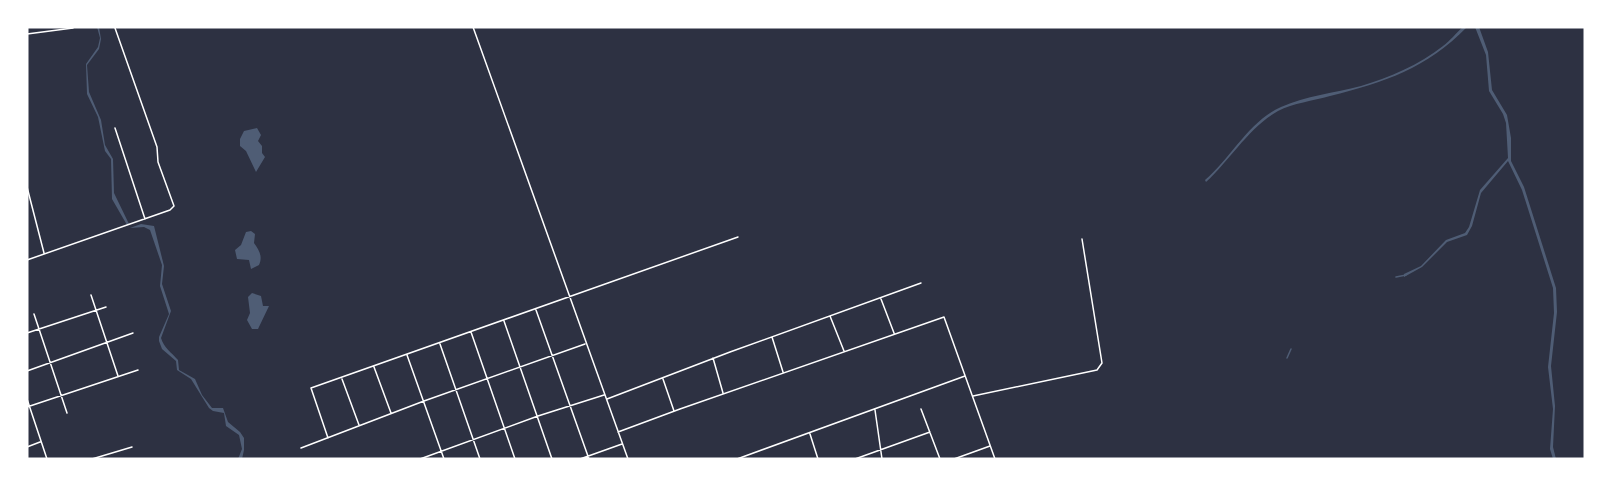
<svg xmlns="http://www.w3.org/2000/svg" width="1612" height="486" viewBox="0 0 1612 486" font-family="Signika,sans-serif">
<rect width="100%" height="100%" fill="#2d3142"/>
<path fill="#4f5d75" d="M 97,27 L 99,27 L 101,39 L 99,49 L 87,65 L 89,92 L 101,120 L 105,145 L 113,159 L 114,193 L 129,224 L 127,225 L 112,199 L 111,159 L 105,151 L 98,117 L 87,94 L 86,64 L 98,47 L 100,38 Z
M 1463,27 L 1467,27 C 1426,69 1385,82 1330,96 C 1313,101 1293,103 1278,111 C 1249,127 1230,160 1206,182 L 1205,180 C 1231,158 1249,121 1281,107 C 1306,96 1334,93 1361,86 C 1390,77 1419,65 1443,46 C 1450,41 1456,33 1463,27 Z
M 1475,27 L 1479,27 L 1488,52 L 1492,90 L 1507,115 L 1511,138 L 1511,161 L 1524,187 L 1556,288 L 1557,312 L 1551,366 L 1555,406 L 1553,447 L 1556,459 L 1553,459 L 1550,449 L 1553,409 L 1548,367 L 1554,313 L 1553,288 L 1522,190 L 1508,161 L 1481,193 L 1472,226 L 1467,235 L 1447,242 L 1422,267 L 1404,277 L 1404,274 L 1421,266 L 1446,240 L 1465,233 L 1469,227 L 1480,190 L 1508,158 L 1506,123 L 1503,114 L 1489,91 L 1486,55 Z
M 257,128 L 261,135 L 258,141 L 262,146 L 262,153 L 265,157 L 256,172 L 246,151 L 240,146 L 240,139 L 244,131 Z
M 141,224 L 154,226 L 164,266 L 162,284 L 171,311 L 161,338 C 164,348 171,352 178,360 L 179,370 L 195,379 L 202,395 L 212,408 L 223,408 L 228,422 L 240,432 L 244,438 L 244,450 L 242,459 L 238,459 L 242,449 L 239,435 L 226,426 L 224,413 L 213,411 L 209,408 L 191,379 L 177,370 L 176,361 L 162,349 L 159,341 L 159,337 L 169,314 L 160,286 L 162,265 L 150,230 L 144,227 L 130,228 Z
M 251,231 L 255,234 L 254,243 C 259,250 263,256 259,265 L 251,269 L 249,260 L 237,259 L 235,250 L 241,245 L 246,232 Z
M 252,293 L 261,296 L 263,306 L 269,306 L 258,329 L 252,329 L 247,320 L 250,313 L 248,297 Z"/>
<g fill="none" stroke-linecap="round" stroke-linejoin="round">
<path stroke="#4f5d75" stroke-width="1.5" d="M 1396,277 L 1406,275
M 1287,358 L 1291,349"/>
<path stroke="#fff" stroke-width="1.5" d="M 473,27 L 628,459
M 27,34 L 73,28
M 115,128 L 145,219
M 27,187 L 44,253
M 27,260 L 170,210 L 174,206 L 158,162 L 157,147 L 115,28
M 91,295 L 118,376
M 881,299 L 894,333
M 536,310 L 589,459
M 34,314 L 67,413
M 830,316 L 844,351
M 504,321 L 552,459
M 471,332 L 515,459
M 27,333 L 106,307
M 772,337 L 783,372
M 440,344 L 480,459
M 407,355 L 444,459
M 713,358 L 723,393
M 374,367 L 391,413
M 27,371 L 133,333
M 342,379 L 359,425
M 663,379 L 674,411
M 973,396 L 1097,370 L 1102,363 L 1082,239
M 27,399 L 47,459
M 607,399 L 730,352 L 921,283
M 27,407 L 138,370
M 921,409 L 940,459
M 875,410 L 882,459
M 618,432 L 680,409 L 944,317 L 995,459
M 810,434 L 818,459
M 328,438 L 311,388 L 738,237
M 27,447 L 40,442
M 301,448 L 424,401 L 585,344
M 92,459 L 132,447
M 420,459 L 538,416 L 604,395
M 580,459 L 622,444
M 737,459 L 965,376
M 855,459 L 930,432
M 954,459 L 990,446"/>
</g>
<rect width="1612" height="486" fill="none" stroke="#ffffff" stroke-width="57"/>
</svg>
